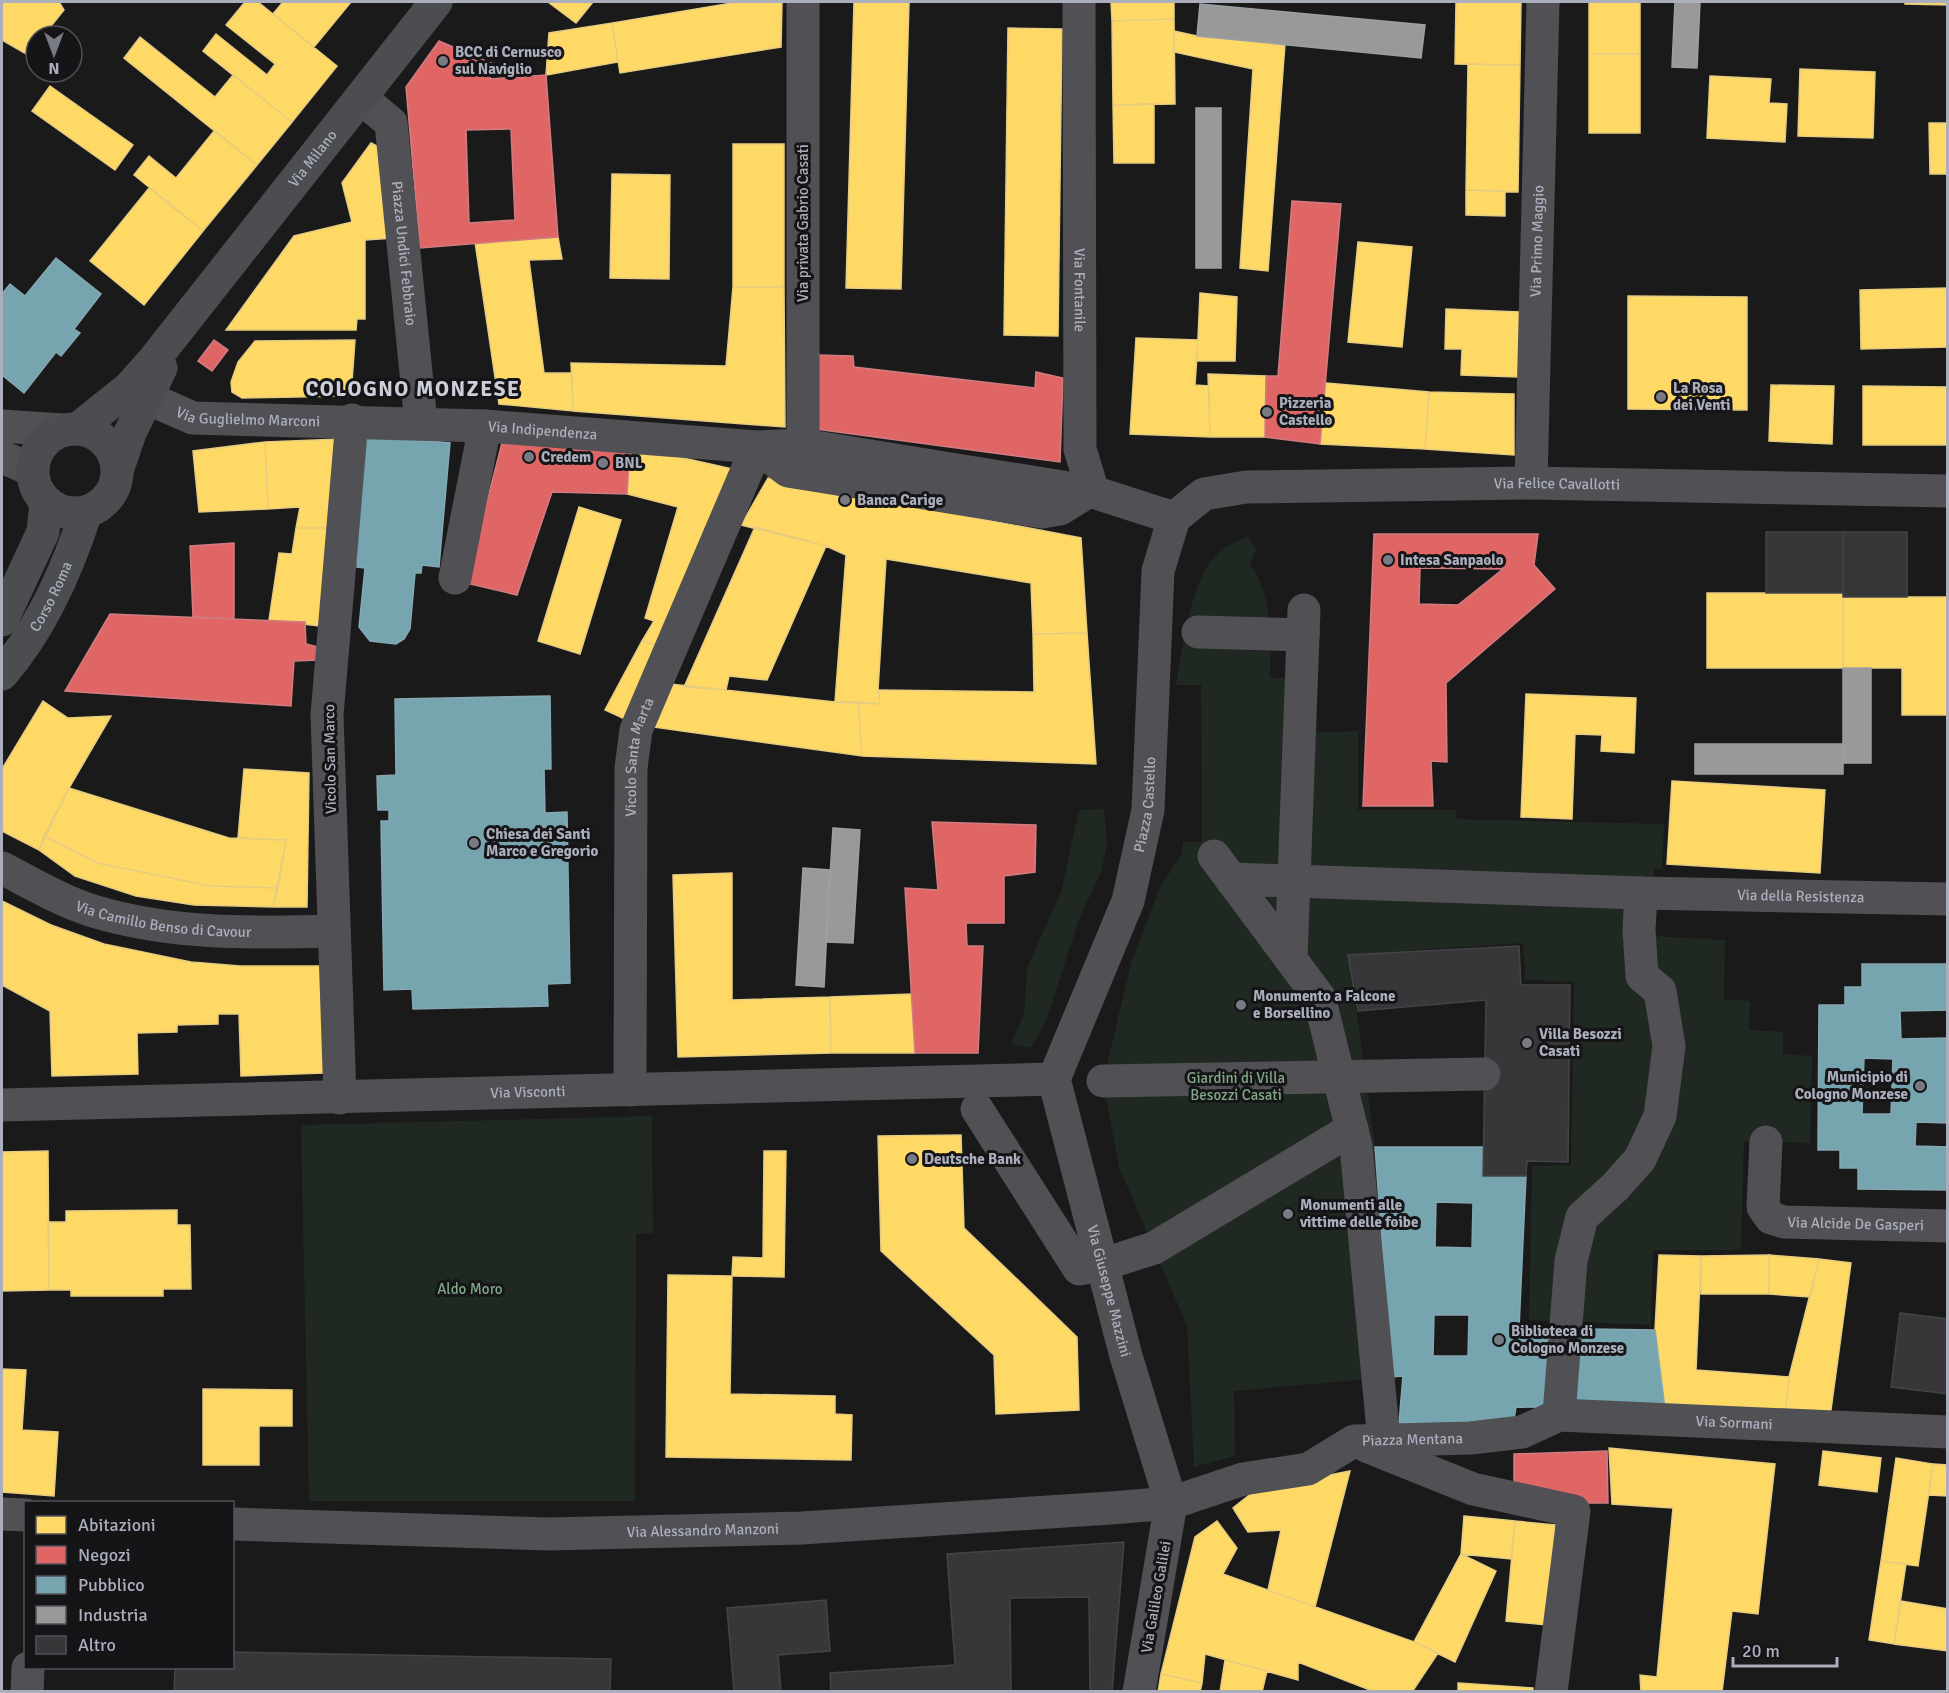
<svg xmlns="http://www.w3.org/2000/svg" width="1949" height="1693" viewBox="0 0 1949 1693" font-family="Signika,sans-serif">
<rect width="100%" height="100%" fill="#1a1a1b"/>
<path fill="#202822" d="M 1248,536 L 1256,549 L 1250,564 C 1274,597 1270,639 1270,678 L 1299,678 L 1303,733 L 1358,731 L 1358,810 L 1456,810 L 1456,819 L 1664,824 L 1662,869 L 1654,869 L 1652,936 L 1725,940 L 1724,999 L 1750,1001 L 1749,1030 L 1783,1032 L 1783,1054 L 1812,1056 L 1810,1143 L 1744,1141 L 1741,1250 L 1653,1250 L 1651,1325 L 1529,1320 L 1532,1166 L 1571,1165 L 1574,982 L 1525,980 L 1523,943 L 1349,955 L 1375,1147 L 1392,1377 L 1234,1391 L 1235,1456 L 1194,1467 L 1187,1326 L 1119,1167 L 1103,1081 L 1132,960 L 1161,885 L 1182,854 L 1183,842 L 1202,842 L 1201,685 L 1176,685 C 1183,648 1190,578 1219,552 C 1226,545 1240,541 1248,536 Z
M 1104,809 L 1107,845 L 1101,872 L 1079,919 L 1047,1019 L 1031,1048 L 1011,1044 L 1024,1014 L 1027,968 L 1061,892 L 1079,810 Z
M 652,1116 L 653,1233 L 636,1234 L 635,1501 L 309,1501 L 301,1125 Z"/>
<path fill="#ffd966" stroke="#e6cc80" stroke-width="1.5" d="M 2,2 L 59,2 L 64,10 L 43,36 L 36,36 L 36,44 L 28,55 L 2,40 Z
M 245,2 L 258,2 L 337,66 L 292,122 L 203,51 L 216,34 L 267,75 L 275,64 L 226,25 Z
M 283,2 L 351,2 L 314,47 L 273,14 Z
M 548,2 L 593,2 L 576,23 Z
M 738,2 L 782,2 L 781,47 L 620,73 L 612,23 Z
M 854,2 L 909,2 L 901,289 L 846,288 Z
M 1111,2 L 1174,2 L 1174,19 L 1112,21 Z
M 1456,2 L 1521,2 L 1520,65 L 1455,64 Z
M 1589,2 L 1640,2 L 1640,54 L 1589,54 Z
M 1905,2 L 1948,2 L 1948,5 L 1905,4 Z
M 1174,19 L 1175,104 L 1113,105 L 1112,21 Z
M 612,23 L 618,62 L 546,75 L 549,33 Z
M 1008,28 L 1062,29 L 1058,336 L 1004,335 Z
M 1174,31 L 1197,36 L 1285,44 L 1268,271 L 1240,268 L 1253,69 L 1174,52 Z
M 140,37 L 215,97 L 233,75 L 292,122 L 257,165 L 124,58 Z
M 1589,54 L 1640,54 L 1640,133 L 1589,133 Z
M 1468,64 L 1520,65 L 1518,192 L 1466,190 Z
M 1800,69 L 1875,72 L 1873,138 L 1798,136 Z
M 1710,76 L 1771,79 L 1769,103 L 1787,104 L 1785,142 L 1707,138 Z
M 50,86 L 133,145 L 115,170 L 32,111 Z
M 1154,104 L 1154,163 L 1114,163 L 1113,105 Z
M 1929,123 L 1948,123 L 1948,174 L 1930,174 Z
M 214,131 L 257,165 L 203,231 L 134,175 L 149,156 L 176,178 Z
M 371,143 L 381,148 L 394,238 L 365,240 L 365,319 L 357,319 L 356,330 L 226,330 L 294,236 L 352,222 L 342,183 Z
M 733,144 L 784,144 L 784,287 L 733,287 Z
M 612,174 L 670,175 L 669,279 L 610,278 Z
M 149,188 L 203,231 L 144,305 L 90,261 Z
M 1466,190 L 1505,191 L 1505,216 L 1466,215 Z
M 558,237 L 562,259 L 529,260 L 544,373 L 572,373 L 573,411 L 499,404 L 475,242 Z
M 1358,242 L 1412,247 L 1402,347 L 1348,342 Z
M 733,287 L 784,287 L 785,427 L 573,411 L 571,363 L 726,366 Z
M 1948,288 L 1948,347 L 1861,349 L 1860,290 Z
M 1200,293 L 1237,297 L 1235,361 L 1197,361 Z
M 1628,296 L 1747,297 L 1747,410 L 1628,409 Z
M 1446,309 L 1520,312 L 1518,377 L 1461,375 L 1462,349 L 1445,349 Z
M 1136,338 L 1198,340 L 1195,385 L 1209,386 L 1210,437 L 1130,434 Z
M 355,340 L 351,396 L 242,398 L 232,392 L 231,382 L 238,362 L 255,341 Z
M 1208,374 L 1266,376 L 1265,437 L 1210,437 Z
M 1326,383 L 1429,392 L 1425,449 L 1320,444 Z
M 1771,385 L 1834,386 L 1832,444 L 1769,441 Z
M 1863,386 L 1948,387 L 1948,445 L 1863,445 Z
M 1429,392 L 1514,394 L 1514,455 L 1425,449 Z
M 340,439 L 335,528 L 296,528 L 300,507 L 268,509 L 265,442 Z
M 265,442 L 268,509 L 199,512 L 193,451 Z
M 630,446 L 737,470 L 659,646 L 642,641 L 654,621 L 645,618 L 678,507 L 627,494 Z
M 768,478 L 1081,538 L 1087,633 L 1033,634 L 1031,583 L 886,559 L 878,690 L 880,704 L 835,702 L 846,555 L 826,546 L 741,525 Z
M 579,507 L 621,520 L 580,654 L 538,641 Z
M 755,527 L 826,546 L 767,680 L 729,676 L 726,690 L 684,687 Z
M 296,528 L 335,528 L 319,626 L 269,620 L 279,553 L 292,554 Z
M 1707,593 L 1843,593 L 1843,668 L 1707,668 Z
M 1843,597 L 1948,597 L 1948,715 L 1902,715 L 1902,668 L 1843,668 Z
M 1087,633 L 1096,764 L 862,756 L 858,702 L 880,704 L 878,690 L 1034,692 L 1033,634 Z
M 642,641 L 659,646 L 629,721 L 605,710 Z
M 670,684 L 835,702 L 858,702 L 862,756 L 653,727 Z
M 1526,694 L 1636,698 L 1634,753 L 1601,751 L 1602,735 L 1575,734 L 1572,819 L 1521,817 Z
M 43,701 L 68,718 L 111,716 L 69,788 L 39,850 L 2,831 L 2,769 Z
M 244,769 L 309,773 L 307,907 L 273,907 L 286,840 L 238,838 Z
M 1672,781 L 1825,790 L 1820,873 L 1667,864 Z
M 69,788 L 229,838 L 286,840 L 278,888 L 210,886 L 97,863 L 44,836 Z
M 44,836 L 97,863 L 210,886 L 278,888 L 273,907 L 194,905 L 136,896 L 75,876 L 39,850 Z
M 732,873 L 732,1000 L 830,997 L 831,1053 L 678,1057 L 673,875 Z
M 2,901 L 51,925 L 104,944 L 191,962 L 240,966 L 321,966 L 323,1073 L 241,1076 L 239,1014 L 218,1014 L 218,1024 L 177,1025 L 177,1032 L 137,1033 L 138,1074 L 52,1076 L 50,1011 L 2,985 Z
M 912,994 L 915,1053 L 831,1053 L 830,997 Z
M 961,1135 L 964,1228 L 1077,1337 L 1079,1410 L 996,1414 L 994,1355 L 881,1251 L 878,1136 Z
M 48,1151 L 49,1290 L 2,1291 L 2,1152 Z
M 764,1151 L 786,1151 L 784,1277 L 732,1276 L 733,1257 L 763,1258 Z
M 177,1210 L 177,1225 L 190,1225 L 191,1289 L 163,1289 L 163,1296 L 71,1296 L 71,1290 L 49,1290 L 48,1222 L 66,1222 L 66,1211 Z
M 1659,1255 L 1701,1256 L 1696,1370 L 1789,1377 L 1784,1425 L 1665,1409 L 1655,1330 Z
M 1769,1255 L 1819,1259 L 1810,1297 L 1769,1294 Z
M 1769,1255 L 1769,1294 L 1701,1294 L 1701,1256 Z
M 1819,1259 L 1851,1263 L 1830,1417 L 1784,1425 L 1789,1377 Z
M 668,1275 L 732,1276 L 730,1394 L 835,1396 L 835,1414 L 852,1415 L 851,1460 L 666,1457 Z
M 2,1369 L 26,1370 L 22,1430 L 58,1432 L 54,1496 L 2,1492 Z
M 203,1389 L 292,1390 L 292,1426 L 259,1426 L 259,1465 L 203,1465 Z
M 1609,1448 L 1775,1464 L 1758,1614 L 1732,1611 L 1722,1692 L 1641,1692 L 1640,1675 L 1657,1677 L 1673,1508 L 1612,1504 Z
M 1823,1451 L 1881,1458 L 1877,1492 L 1819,1485 Z
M 1896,1458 L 1933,1464 L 1918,1566 L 1881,1561 Z
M 1933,1464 L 1948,1465 L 1948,1496 L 1929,1495 Z
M 1350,1471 L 1315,1607 L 1268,1590 L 1281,1530 L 1248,1532 L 1233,1508 L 1257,1489 Z
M 1464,1516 L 1515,1521 L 1511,1559 L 1461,1554 Z
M 1217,1521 L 1237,1548 L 1223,1574 L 1414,1642 L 1438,1653 L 1412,1692 L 1375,1692 L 1298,1662 L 1298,1680 L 1205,1654 L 1202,1683 L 1161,1674 L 1195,1537 Z
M 1515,1521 L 1555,1525 L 1547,1625 L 1506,1621 Z
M 1461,1554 L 1496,1571 L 1455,1662 L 1414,1642 Z
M 1881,1561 L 1906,1564 L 1894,1644 L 1869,1640 Z
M 1901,1601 L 1948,1609 L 1948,1651 L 1894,1644 Z
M 1225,1660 L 1267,1671 L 1262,1692 L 1220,1692 Z
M 1161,1674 L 1202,1683 L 1200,1692 L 1158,1692 Z
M 1458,1683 L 1533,1688 L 1533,1692 L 1458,1692 Z"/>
<path fill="#e06666" stroke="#d07c80" stroke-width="1.5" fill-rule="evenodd" d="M 439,41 L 493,64 L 490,79 L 546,75 L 558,237 L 420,248 L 406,87 ZM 511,129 L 515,220 L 469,223 L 466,130 Z
M 1292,201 L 1341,204 L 1320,444 L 1265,437 L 1266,376 L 1278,376 Z
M 214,340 L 228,350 L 212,371 L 198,361 Z
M 817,355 L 853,356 L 854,367 L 1035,388 L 1036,372 L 1063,378 L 1060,462 L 816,429 Z
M 504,435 L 630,446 L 627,494 L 552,492 L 517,595 L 466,583 Z
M 1374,534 L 1538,534 L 1534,565 L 1555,589 L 1446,683 L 1447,762 L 1431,761 L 1433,806 L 1363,806 ZM 1420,568 L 1503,569 L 1458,605 L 1419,604 Z
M 234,543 L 234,619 L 193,617 L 190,546 Z
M 110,614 L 305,622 L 306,644 L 318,647 L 318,660 L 294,661 L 291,706 L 65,691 Z
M 932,822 L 1036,825 L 1035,872 L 1004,876 L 1004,923 L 966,923 L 967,946 L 983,946 L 978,1053 L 915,1053 L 905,888 L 938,890 Z
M 1607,1451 L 1608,1503 L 1557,1503 L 1514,1490 L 1514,1454 Z"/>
<path fill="#76a5af" stroke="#86a8b3" stroke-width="1.5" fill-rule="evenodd" d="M 56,258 L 101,294 L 74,329 L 80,333 L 61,356 L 56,352 L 24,393 L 2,375 L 2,294 L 10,284 L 25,296 Z
M 361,434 L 450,443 L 439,567 L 422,565 L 421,573 L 415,573 L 410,629 L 404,639 L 396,644 L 370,641 L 359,627 L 365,568 L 357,567 L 357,560 L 349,559 Z
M 550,696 L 551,769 L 544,769 L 545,813 L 567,812 L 570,983 L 547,984 L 548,1006 L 413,1009 L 412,989 L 384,990 L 381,821 L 389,821 L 389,810 L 378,810 L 377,776 L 396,775 L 395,699 Z
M 1862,964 L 1948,964 L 1948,1010 L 1900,1011 L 1901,1039 L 1948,1038 L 1948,1123 L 1916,1122 L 1915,1146 L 1948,1147 L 1948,1190 L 1858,1189 L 1858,1168 L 1840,1168 L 1840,1150 L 1818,1150 L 1819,1005 L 1845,1005 L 1845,987 L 1862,987 ZM 1864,1058 L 1893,1059 L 1891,1114 L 1862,1114 Z
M 1375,1147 L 1483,1147 L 1483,1176 L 1526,1176 L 1519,1328 L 1655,1330 L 1665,1409 L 1516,1407 L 1513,1425 L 1399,1423 L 1403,1376 L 1392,1377 ZM 1436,1202 L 1473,1203 L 1472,1248 L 1435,1247 ZM 1434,1315 L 1469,1315 L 1468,1356 L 1433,1356 Z"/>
<path fill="#999" stroke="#9e9fa4" stroke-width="1.5" d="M 1675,2 L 1700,2 L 1697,68 L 1672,67 Z
M 1200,4 L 1425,25 L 1421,58 L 1197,36 Z
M 1196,108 L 1221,108 L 1221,268 L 1196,268 Z
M 1843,668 L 1871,668 L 1871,763 L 1843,763 Z
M 1695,744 L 1843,744 L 1843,774 L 1695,774 Z
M 833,828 L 860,830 L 853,943 L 826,942 Z
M 803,868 L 830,870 L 824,987 L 796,985 Z"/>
<path fill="#373739" stroke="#434447" stroke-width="1.5" d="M 1766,532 L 1843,532 L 1843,593 L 1766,593 Z
M 1843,532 L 1907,532 L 1907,597 L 1843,597 Z
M 1519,946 L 1521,985 L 1570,985 L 1568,1162 L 1527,1161 L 1526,1176 L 1483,1176 L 1486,1000 L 1358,1011 L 1348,955 Z
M 1900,1313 L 1948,1319 L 1948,1394 L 1891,1387 Z
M 1124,1542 L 1112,1692 L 1090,1692 L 1089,1597 L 1010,1598 L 1011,1692 L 831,1692 L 830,1673 L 955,1665 L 947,1554 Z
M 826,1600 L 830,1651 L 778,1655 L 781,1692 L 734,1692 L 727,1608 Z
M 232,1652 L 611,1659 L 610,1692 L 174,1692 L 175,1668 L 232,1668 Z"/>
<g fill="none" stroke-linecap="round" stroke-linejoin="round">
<g stroke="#505055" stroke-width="33">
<path d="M 803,2 L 803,445"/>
<path id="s1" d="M 1079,2 L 1080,449 L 1093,492 L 1174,518"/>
<path id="s2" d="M 361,98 L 391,123 L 421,423"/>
<path id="s3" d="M 147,398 L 193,418 L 485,426 L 757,447 L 788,471 L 1042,512 L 1060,509 L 1089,491"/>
<path d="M 2,426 L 62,430"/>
<path d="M 2,457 L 32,470"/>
<path id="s4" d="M 1531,483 L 1543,2"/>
<path id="s5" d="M 1174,518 L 1204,494 L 1246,487 L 1531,483 L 1948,491"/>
<path d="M 455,578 L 485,426"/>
<path d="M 1198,632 L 1303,635"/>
<path d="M 1214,856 L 1319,997 L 1356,1146 L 1384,1441"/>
<path id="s6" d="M 2,868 C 31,883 61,901 93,911 C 172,935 253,933 334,931"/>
<path id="s7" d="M 1231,879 L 1641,893 L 1948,899"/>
<path d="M 1291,959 L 1304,610"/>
<path id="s8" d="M 1054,1079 L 1126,1356 L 1171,1503 L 1139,1692"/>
<path id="s9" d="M 1054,1079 L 1128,901 L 1148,810 L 1158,571 L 1174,518"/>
<path d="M 1103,1081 L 1484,1074"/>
<path id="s10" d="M 630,1090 L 631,768 L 636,730 L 757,447 L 803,445 L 1093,492"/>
<path d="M 340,1098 L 327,715 L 352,420"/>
<path id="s11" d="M 2,1105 L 1054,1079"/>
<path d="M 977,1109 L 1079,1269 L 1101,1265 L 1154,1248 L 1352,1129"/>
<path id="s12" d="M 1766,1142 L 1763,1207 L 1771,1218 L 1784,1222 L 1948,1226"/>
<path d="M 1559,1415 L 1571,1261 L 1582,1217 L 1615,1187 L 1640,1159 L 1660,1116 L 1669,1046 L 1660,991 L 1642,976 L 1639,930 L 1641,893"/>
<path d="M 1366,1446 L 1473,1489 L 1574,1511 L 1551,1692"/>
<path d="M 2,1514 L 26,1515"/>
<path id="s13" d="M 232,1524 L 548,1534 L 802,1528 L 1111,1508 L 1171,1503 L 1243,1479 L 1308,1469 L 1354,1441 L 1471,1438 L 1522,1432 L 1559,1415 L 1948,1432"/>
<path d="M 27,1692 L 28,1668"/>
</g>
<g stroke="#4c4d51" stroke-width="33">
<path id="s14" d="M 79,428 L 129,388 L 153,361 L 436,2"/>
<circle cx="75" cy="471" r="42"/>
<path d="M 118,468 L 130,433 L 161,368"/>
<path d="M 2,620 L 43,532 L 46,502"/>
<path id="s15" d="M 2,674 C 41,629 68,568 86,512"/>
</g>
</g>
<g fill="#787a84" stroke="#151417" stroke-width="2">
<circle cx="443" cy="61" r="6"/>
<circle cx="1661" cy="397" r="6"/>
<circle cx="1267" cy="412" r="6"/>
<circle cx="529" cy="457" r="6"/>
<circle cx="603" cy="463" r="6"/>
<circle cx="845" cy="500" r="6"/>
<circle cx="1388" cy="560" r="6"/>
<circle cx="474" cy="843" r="6"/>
<circle cx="1241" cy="1005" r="6"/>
<circle cx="1527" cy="1043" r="6"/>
<circle cx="1920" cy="1086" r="6"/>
<circle cx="912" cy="1159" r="6"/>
<circle cx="1288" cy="1214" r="6"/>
<circle cx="1499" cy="1340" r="6"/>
</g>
<g text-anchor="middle" stroke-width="6" stroke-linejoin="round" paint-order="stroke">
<g font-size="15" font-weight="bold" fill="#abaebc" stroke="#151417" text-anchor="start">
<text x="455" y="57">BCC di Cernusco<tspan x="455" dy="17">sul Naviglio</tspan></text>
<text x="1673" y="393">La Rosa<tspan x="1673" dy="17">dei Venti</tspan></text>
<text x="1279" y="408">Pizzeria<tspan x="1279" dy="17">Castello</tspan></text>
<text x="541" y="462">Credem</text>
<text x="615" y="468">BNL</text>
<text x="857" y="505">Banca Carige</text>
<text x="1400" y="565">Intesa Sanpaolo</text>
<text x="486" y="839">Chiesa dei Santi<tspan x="486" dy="17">Marco e Gregorio</tspan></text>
<text x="1253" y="1001">Monumento a Falcone<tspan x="1253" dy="17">e Borsellino</tspan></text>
<text x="1539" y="1039">Villa Besozzi<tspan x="1539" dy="17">Casati</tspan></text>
<text x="1908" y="1082" text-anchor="end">Municipio di<tspan x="1908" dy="17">Cologno Monzese</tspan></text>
<text x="924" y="1164">Deutsche Bank</text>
<text x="1300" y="1210">Monumenti alle<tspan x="1300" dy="17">vittime delle foibe</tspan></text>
<text x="1511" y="1336">Biblioteca di<tspan x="1511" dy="17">Cologno Monzese</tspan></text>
</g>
<g font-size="15" fill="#abaebc" stroke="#151417">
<text dy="5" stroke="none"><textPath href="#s14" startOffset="358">Via Milano</textPath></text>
<text transform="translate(803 223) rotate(-90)" y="5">Via privata Gabrio Casati</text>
<text dy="5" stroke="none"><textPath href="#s4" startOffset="242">Via Primo Maggio</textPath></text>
<text dy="5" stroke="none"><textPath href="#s2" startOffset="170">Piazza Undici Febbraio</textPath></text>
<text dy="5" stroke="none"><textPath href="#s1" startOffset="288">Via Fontanile</textPath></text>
<text dy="5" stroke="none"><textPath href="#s3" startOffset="105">Via Guglielmo Marconi</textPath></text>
<text dy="5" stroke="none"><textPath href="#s3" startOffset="400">Via Indipendenza</textPath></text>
<text dy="5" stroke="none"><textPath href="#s5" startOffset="392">Via Felice Cavallotti</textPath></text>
<text dy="5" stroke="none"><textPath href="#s15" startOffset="92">Corso Roma</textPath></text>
<text dy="5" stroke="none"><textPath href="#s10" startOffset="334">Vicolo Santa Marta</textPath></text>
<text transform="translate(330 759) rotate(-91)" y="5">Vicolo San Marco</text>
<text dy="5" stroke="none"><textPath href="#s9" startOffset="291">Piazza Castello</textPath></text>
<text dy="5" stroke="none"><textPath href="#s7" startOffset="570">Via della Resistenza</textPath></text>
<text dy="5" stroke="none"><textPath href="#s6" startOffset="172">Via Camillo Benso di Cavour</textPath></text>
<text dy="5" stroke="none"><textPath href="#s11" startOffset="526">Via Visconti</textPath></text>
<text dy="5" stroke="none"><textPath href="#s12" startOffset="164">Via Alcide De Gasperi</textPath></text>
<text dy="5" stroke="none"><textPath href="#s8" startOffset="219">Via Giuseppe Mazzini</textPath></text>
<text dy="5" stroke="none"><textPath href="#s13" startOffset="1520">Via Sormani</textPath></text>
<text dy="5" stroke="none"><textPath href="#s13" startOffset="1194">Piazza Mentana</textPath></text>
<text dy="5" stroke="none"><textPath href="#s13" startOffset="471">Via Alessandro Manzoni</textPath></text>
<text transform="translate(1156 1597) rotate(-80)" y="5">Via Galileo Galilei</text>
</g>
<g font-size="15" fill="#81a889" stroke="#151417">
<text x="1236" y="1083">Giardini di Villa<tspan x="1236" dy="17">Besozzi Casati</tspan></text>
<text x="470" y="1294">Aldo Moro</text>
</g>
<g font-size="21" font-weight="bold" letter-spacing="1.5" fill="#ccced8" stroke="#151417">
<text x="413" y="396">COLOGNO MONZESE</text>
</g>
</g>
<rect width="1949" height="1693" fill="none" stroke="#abaebc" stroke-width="6"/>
<rect x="24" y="1501" width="210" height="168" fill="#151417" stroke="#515259" stroke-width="1.5"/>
<rect x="36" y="1516" width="30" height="18" fill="#ffd966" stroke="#515259" stroke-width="1.5"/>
<text x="78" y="1531" font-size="18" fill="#abaebc">Abitazioni</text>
<rect x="36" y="1546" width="30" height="18" fill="#e06666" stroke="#515259" stroke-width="1.5"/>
<text x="78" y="1561" font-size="18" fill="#abaebc">Negozi</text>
<rect x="36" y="1576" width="30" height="18" fill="#76a5af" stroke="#515259" stroke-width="1.5"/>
<text x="78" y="1591" font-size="18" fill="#abaebc">Pubblico</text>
<rect x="36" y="1606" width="30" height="18" fill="#999999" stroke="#515259" stroke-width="1.5"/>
<text x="78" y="1621" font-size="18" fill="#abaebc">Industria</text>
<rect x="36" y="1636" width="30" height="18" fill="#373739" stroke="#515259" stroke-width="1.5"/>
<text x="78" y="1651" font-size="18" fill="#abaebc">Altro</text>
<g transform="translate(54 54) rotate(180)"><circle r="28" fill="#151417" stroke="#515259" stroke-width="1.5"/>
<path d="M0-4.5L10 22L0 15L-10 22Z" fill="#787a84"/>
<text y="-9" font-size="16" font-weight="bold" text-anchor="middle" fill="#abaebc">N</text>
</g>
<path d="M1733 1657v9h104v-9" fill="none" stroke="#abaebc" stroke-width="3"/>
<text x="1742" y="1657" font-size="18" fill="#abaebc" stroke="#151417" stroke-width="4.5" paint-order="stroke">20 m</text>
</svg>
